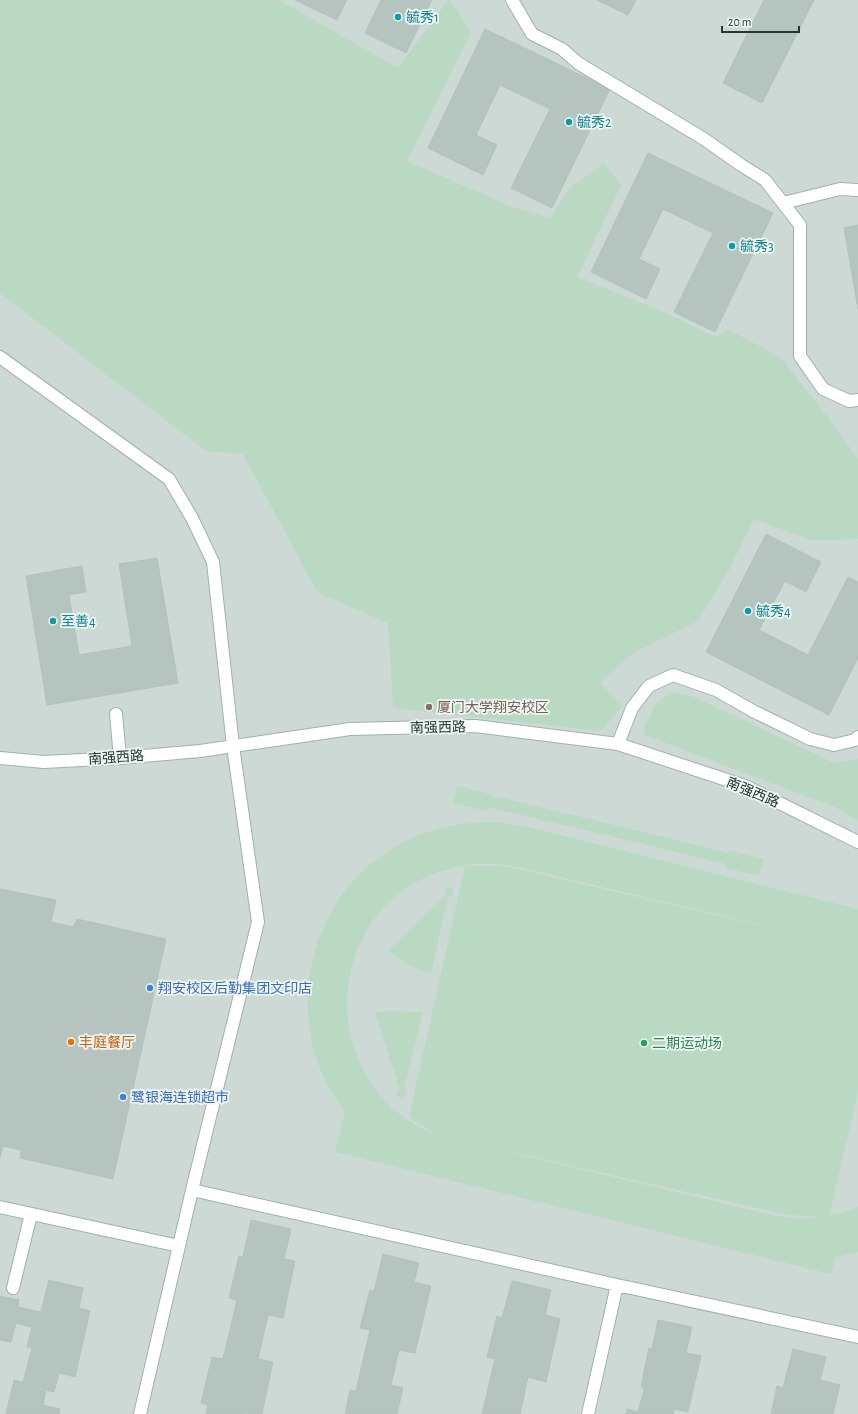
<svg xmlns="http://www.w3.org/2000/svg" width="858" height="1414" viewBox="0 0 858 1414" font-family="'Alegreya Sans','Noto Sans SC',sans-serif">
<rect width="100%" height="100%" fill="#dfe9e5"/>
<path fill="#cdd9d4" d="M 0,0 L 858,0 L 858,1414 L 0,1414 Z"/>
<path fill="#b9d9c3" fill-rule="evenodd" d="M 0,0 L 279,0 L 398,68 L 448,0 L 450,0 L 471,32 L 407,161 L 512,207 L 550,218 L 570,188 L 604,163 L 621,185 L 577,277 L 659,310 L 715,337 L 727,329 L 780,357 L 827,416 L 858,459 L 858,539 L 811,540 L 754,519 L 729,570 L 698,621 L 633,653 L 600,683 L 622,706 L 601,731 L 393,708 L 388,623 L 318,593 L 243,454 L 206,451 L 0,293 Z
M 673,692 L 694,697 L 834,763 L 858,759 L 858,821 L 835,807 L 642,734 L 655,704 Z
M 457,786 L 490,794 L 490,795 L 729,853 L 729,850 L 764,859 L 759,876 L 726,868 L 727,864 L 488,807 L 487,811 L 453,803 Z
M 484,822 L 498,822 L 528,827 L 858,909 L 858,1092 L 829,1216 L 844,1212 L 858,1207 L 858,1252 L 836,1257 L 831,1274 L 335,1152 L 345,1111 C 281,1032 302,907 387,852 C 416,832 449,824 484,822 ZM 473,864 L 496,864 L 519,867 L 845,945 L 505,866 L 465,866 L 409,1117 L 439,1136 C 410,1125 385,1106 369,1080 C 329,1017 345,928 408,887 C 428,874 450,867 473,864 ZM 445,1137 L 788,1215 L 823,1217 L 799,1219 L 777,1216 Z
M 449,887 L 453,889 L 454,892 L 451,896 L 448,897 L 431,974 L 411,966 L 388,951 L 445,895 L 444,891 Z
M 391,1011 L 423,1012 L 404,1089 L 407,1093 L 403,1098 L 399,1097 L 397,1094 L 400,1089 L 375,1013 Z"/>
<path fill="#b5c4be" stroke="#b2c2bc" d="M 295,0 L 347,0 L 337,20 Z
M 381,0 L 432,0 L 406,53 L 365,33 Z
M 597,0 L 636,0 L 628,15 Z
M 764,0 L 814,0 L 762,103 L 723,83 Z
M 485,29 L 610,89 L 552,208 L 511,188 L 550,109 L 500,85 L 476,135 L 497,145 L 483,175 L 428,148 Z
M 648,153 L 773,213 L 715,332 L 674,312 L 713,233 L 663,209 L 639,259 L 660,269 L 646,299 L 591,272 Z
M 858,225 L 858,309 L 844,228 Z
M 766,534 L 821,562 L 806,592 L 785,581 L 759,630 L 808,655 L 848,577 L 858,582 L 858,658 L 829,715 L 706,652 Z
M 157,558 L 178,683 L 47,705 L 26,576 L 82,566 L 86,592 L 69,595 L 79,655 L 132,646 L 119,564 Z
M 0,889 L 56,900 L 51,922 L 73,927 L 77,919 L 166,939 L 113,1179 L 20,1158 L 21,1150 L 3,1146 L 0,1157 Z
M 251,1220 L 291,1229 L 284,1259 L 295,1261 L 283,1318 L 268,1315 L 258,1359 L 273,1362 L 262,1414 L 244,1413 L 243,1414 L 206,1414 L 208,1405 L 201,1403 L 212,1357 L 223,1359 L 237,1300 L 229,1298 L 239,1256 L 243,1257 Z
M 383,1254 L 419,1263 L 414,1282 L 431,1286 L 415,1353 L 399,1350 L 391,1385 L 403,1388 L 397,1414 L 345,1414 L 350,1390 L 356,1391 L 370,1330 L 360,1328 L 370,1290 L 374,1291 Z
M 49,1280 L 83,1288 L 79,1308 L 90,1311 L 75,1377 L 59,1373 L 54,1392 L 46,1390 L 43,1405 L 60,1409 L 59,1414 L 6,1414 L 14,1380 L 23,1382 L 32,1348 L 27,1347 L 32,1327 L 16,1323 L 11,1342 L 0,1340 L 0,1296 L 19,1300 L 18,1307 L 41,1312 Z
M 512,1281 L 551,1290 L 545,1315 L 560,1319 L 546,1382 L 528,1377 L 520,1414 L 482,1414 L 495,1359 L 487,1357 L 497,1316 L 502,1318 Z
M 658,1320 L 692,1327 L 686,1353 L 701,1356 L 688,1412 L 674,1409 L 673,1414 L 626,1414 L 627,1409 L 638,1412 L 644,1390 L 641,1386 L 649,1348 L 652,1349 Z
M 793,1349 L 826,1357 L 820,1380 L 840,1385 L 833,1414 L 771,1414 L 777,1386 L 783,1388 Z"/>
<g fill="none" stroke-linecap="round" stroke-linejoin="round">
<g stroke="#a2b0ac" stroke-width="14">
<path id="minor" d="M 512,0 L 532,34 L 562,49 L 578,63 L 704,139 L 741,165 L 765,180 L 800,225 L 800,356 L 823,389 L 849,401 L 858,400
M 783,203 L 840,189 L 858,190
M 0,357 L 169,479 L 192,518 L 213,562 L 233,746 L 258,922 L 192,1190 L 140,1414
M 116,714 L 120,758
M 618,744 L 632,708 L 649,686 L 673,675 L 716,690 L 753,711 L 810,739 L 834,745 L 855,740 L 858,737
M 0,758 L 44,762 L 120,758 L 200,751 L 350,729 L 475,726 L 618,744 L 745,786 L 858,842
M 192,1190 L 617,1285 L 858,1337
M 0,1207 L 179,1246
M 13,1288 L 31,1214
M 588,1414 L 617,1285"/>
</g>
<use href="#minor" stroke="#fff" stroke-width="12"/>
</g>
<g fill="#0f9aa8" stroke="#eff6f3" stroke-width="1.5">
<circle cx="398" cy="17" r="4"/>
<circle cx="569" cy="122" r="4"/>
<circle cx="732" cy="246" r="4"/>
<circle cx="748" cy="611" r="4"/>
<circle cx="53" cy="621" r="4"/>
</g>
<circle fill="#8d6e63" stroke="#eff6f3" stroke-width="1.5" cx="429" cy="707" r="4"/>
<g fill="#3f7fe0" stroke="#eff6f3" stroke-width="1.5">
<circle cx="150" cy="988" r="4"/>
<circle cx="123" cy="1097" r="4"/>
</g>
<circle fill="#e8710a" stroke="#eff6f3" stroke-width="1.5" cx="71" cy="1042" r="4"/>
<circle fill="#2e9e5b" stroke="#eff6f3" stroke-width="1.5" cx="644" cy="1043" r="4"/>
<g text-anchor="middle" stroke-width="3.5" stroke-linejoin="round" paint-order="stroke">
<g font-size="14" fill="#0d838f" stroke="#eff6f3" text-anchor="start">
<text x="406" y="22">毓秀1</text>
<text x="577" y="127">毓秀2</text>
<text x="740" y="251">毓秀3</text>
<text x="756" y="616">毓秀4</text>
<text x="61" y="626">至善4</text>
</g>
<g font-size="14" fill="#785e54" stroke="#eff6f3" text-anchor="start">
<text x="437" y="712">厦门大学翔安校区</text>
</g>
<g font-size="14" fill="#213833" stroke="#eff6f3">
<text transform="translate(438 727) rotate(-1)" y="5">南强西路</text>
<text transform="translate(116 757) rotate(-4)" y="5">南强西路</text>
<text transform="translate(753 792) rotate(23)" y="5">南强西路</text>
</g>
<g font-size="14" fill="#366cbe" stroke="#eff6f3" text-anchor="start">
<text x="158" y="993">翔安校区后勤集团文印店</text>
<text x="131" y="1102">鹭银海连锁超市</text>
</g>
<g font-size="14" fill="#c56008" stroke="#eff6f3" text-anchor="start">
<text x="79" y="1047">丰庭餐厅</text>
</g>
<g font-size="14" fill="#27864d" stroke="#eff6f3" text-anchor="start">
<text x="652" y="1048">二期运动场</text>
</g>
</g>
<path d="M722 26v6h77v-6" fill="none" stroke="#213833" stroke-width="2"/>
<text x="728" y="26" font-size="12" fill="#213833" stroke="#eff6f3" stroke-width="3" paint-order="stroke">20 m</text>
</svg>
